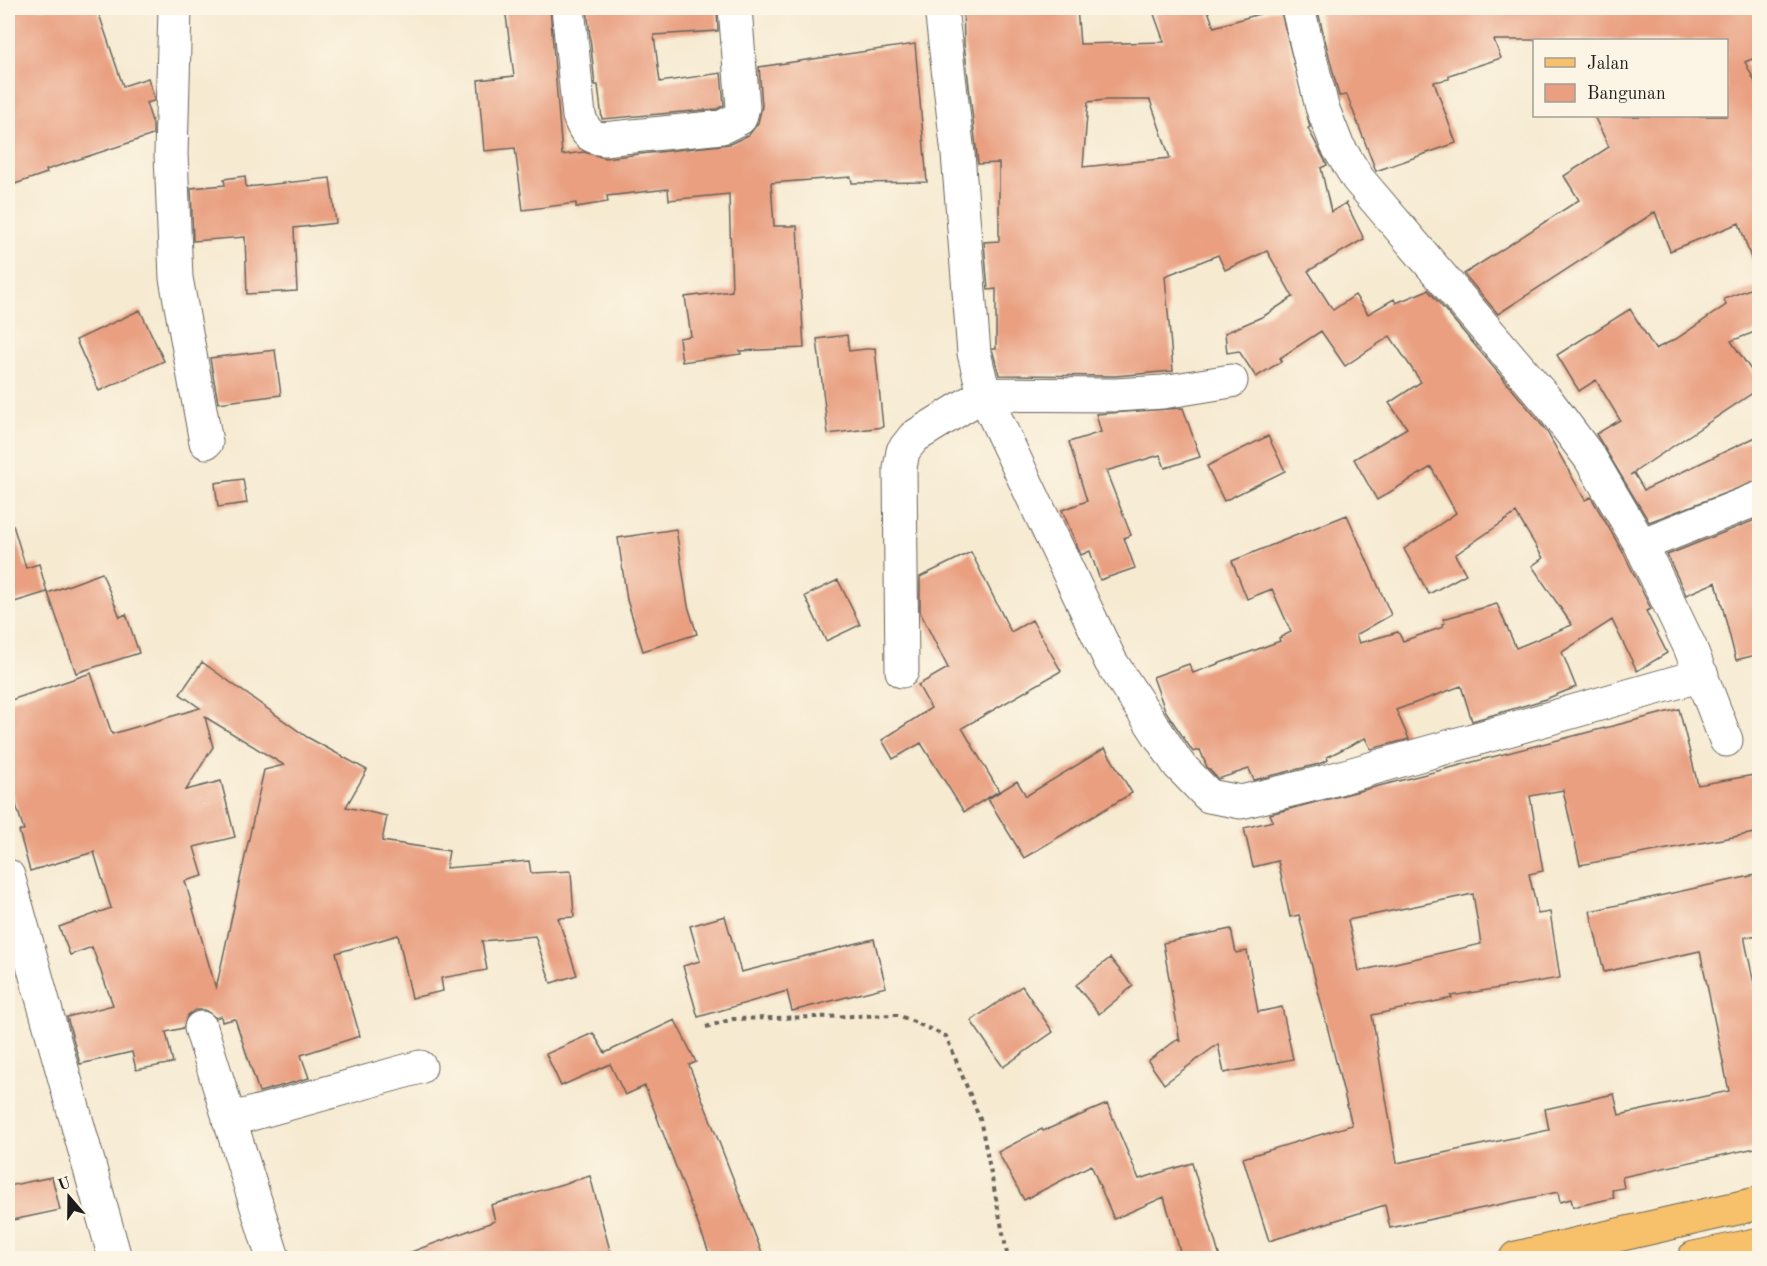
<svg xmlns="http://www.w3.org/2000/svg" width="1767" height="1266" viewBox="0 0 1767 1266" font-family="'Old Standard TT',serif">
<rect width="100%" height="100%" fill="#fcf5e5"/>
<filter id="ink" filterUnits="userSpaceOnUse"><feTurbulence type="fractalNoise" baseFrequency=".0167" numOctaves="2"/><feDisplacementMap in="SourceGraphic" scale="12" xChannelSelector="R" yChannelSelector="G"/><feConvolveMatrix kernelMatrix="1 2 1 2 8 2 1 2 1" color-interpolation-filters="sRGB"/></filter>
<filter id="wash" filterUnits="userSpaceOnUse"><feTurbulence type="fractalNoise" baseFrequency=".008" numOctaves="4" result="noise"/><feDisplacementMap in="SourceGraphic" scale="24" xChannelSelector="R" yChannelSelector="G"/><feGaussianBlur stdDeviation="1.35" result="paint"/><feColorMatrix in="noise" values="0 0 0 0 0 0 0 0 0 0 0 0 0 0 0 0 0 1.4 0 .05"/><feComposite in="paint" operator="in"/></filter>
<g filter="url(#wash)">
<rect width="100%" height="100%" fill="#f6ead1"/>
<g id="blocks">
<path fill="#e99f80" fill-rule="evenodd" d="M 8,8 L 97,8 L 123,86 L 148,78 L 154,97 L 154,101 L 146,103 L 153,124 L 153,135 L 46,170 L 47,173 L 12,185 L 8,170 Z
M 505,8 L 550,8 L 562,155 L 584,152 L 605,158 L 730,144 L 749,135 L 758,123 L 762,106 L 759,67 L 915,44 L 927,182 L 852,183 L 851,177 L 771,183 L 774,226 L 797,226 L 804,348 L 740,351 L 741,354 L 682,362 L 679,338 L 691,336 L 685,297 L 732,291 L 729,194 L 669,200 L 668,189 L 607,196 L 608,202 L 576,207 L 576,203 L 523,210 L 515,148 L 484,151 L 478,80 L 514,76 Z
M 587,8 L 717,8 L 718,31 L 654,35 L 660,82 L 721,73 L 724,105 L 717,109 L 602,119 L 598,85 L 595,85 Z
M 963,8 L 1077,8 L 1080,44 L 1164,42 L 1154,14 L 1172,8 L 1207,8 L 1214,27 L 1280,8 L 1310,127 L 1308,128 L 1327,165 L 1321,168 L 1331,212 L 1346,203 L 1364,239 L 1308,271 L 1333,310 L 1355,295 L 1368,314 L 1394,299 L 1396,303 L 1428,290 L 1534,415 L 1547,432 L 1585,500 L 1591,497 L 1624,554 L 1651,609 L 1646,611 L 1667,653 L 1637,671 L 1612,620 L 1562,652 L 1576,687 L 1543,700 L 1472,721 L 1461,686 L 1396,710 L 1409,739 L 1371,749 L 1365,738 L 1327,757 L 1328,760 L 1319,764 L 1254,780 L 1249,769 L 1218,779 L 1207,767 L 1200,750 L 1193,752 L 1165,710 L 1153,677 L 1189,664 L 1193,673 L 1280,641 L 1279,638 L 1291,632 L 1272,589 L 1247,599 L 1232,561 L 1347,515 L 1391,615 L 1356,635 L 1359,643 L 1398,632 L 1403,641 L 1443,627 L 1442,624 L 1445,623 L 1443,619 L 1497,604 L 1516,648 L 1572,625 L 1532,566 L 1543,558 L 1516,513 L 1455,555 L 1466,574 L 1429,594 L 1404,549 L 1456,513 L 1431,467 L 1377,500 L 1354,459 L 1407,428 L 1389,403 L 1421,382 L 1390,336 L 1345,366 L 1321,331 L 1280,358 L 1282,361 L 1256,377 L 1239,351 L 1227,353 L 1225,333 L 1264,316 L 1293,297 L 1267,251 L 1225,270 L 1218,255 L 1165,276 L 1173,371 L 1115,376 L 999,375 L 992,349 L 996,349 L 996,289 L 988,290 L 984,242 L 999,241 L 999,163 L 978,164 L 964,43 ZM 1106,100 L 1150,100 L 1170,158 L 1083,167 L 1088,102 Z
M 1317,8 L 1760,8 L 1760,56 L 1745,62 L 1760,92 L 1760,272 L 1756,273 L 1739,223 L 1670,251 L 1655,212 L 1498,314 L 1464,274 L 1579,200 L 1564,176 L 1609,147 L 1594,116 L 1726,116 L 1726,40 L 1494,40 L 1501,58 L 1449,75 L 1449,79 L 1434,82 L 1456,143 L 1376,171 L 1347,95 L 1339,96 Z
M 245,176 L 246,187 L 330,178 L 336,223 L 294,228 L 297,291 L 247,294 L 245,237 L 193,241 L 191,188 L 225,185 L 224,179 Z
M 1760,285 L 1760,330 L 1731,341 L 1760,383 L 1760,388 L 1630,475 L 1634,473 L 1644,490 L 1760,435 L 1760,480 L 1649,522 L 1596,434 L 1620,420 L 1596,380 L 1579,391 L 1557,355 L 1630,309 L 1655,349 L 1676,339 L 1726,305 L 1724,299 Z
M 140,310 L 164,361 L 99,391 L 76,340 Z
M 847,335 L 849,351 L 875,348 L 883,427 L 828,434 L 817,339 Z
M 275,350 L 281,395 L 218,403 L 210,358 Z
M 1183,408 L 1200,457 L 1165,468 L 1160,455 L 1106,471 L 1131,535 L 1124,538 L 1135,568 L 1100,580 L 1090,551 L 1081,555 L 1062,510 L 1087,501 L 1069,442 L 1101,432 L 1096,414 Z
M 1268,436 L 1285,471 L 1224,501 L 1207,466 Z
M 243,479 L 247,503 L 218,507 L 215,483 Z
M 1760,518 L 1760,654 L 1736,660 L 1716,582 L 1686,595 L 1667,555 Z
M 13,525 L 26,568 L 39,564 L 47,592 L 8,604 L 8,526 Z
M 676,529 L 688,606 L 697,634 L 643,651 L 627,600 L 618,538 Z
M 971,552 L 1011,632 L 1032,620 L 1061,671 L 962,728 L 999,791 L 964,812 L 921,743 L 893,759 L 882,740 L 931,708 L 918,685 L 948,668 L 920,612 L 920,577 Z
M 102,573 L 120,617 L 126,614 L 139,653 L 76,673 L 48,593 Z
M 838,580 L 860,625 L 826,641 L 805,596 Z
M 202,662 L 307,737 L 367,770 L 346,807 L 387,816 L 382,841 L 449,851 L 446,868 L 529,861 L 531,873 L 571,871 L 574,917 L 558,918 L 577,975 L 551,983 L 535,936 L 482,941 L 487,970 L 441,978 L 443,991 L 412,998 L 398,935 L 336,953 L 360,1036 L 301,1055 L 309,1078 L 259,1092 L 235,1019 L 222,1022 L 221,1016 L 216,1018 L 205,1010 L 195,1010 L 188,1015 L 183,1028 L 166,1032 L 173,1063 L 136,1070 L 132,1052 L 80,1064 L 67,1017 L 113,1005 L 92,947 L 70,955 L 59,927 L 111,908 L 94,852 L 30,871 L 19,831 L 24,830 L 8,780 L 8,701 L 91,673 L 112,734 L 200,708 L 180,694 ZM 205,717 L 284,765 L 264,770 L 216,989 L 185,881 L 203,876 L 194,847 L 235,837 L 221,781 L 186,790 L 213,747 Z
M 1679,709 L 1698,785 L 1760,774 L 1760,832 L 1580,865 L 1563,790 L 1530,796 L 1543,871 L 1529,874 L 1538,914 L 1550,912 L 1560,978 L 1451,996 L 1452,998 L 1372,1015 L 1397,1163 L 1549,1130 L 1545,1109 L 1614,1094 L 1619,1115 L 1729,1091 L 1700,951 L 1604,972 L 1590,911 L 1760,874 L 1760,935 L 1745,937 L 1745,941 L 1760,1012 L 1760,1147 L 1622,1177 L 1624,1188 L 1612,1190 L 1614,1198 L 1573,1207 L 1571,1199 L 1560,1202 L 1558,1192 L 1390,1228 L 1385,1205 L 1269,1241 L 1243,1158 L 1352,1125 L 1299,915 L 1290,917 L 1278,861 L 1253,867 L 1244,828 L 1273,821 L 1270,814 ZM 1473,894 L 1481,944 L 1359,971 L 1348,920 Z
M 1105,748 L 1132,793 L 1024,858 L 988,799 L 1017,781 L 1026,796 Z
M 725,916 L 741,972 L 874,939 L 886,987 L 792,1011 L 787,991 L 698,1017 L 683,966 L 700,961 L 690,926 Z
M 1231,929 L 1236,953 L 1247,951 L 1258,1012 L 1282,1007 L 1293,1059 L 1224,1073 L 1218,1044 L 1164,1084 L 1148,1061 L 1178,1039 L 1180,1042 L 1163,943 Z
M 1110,958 L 1133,986 L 1099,1014 L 1076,985 Z
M 1022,986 L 1053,1032 L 1003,1067 L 971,1021 Z
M 675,1020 L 696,1062 L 689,1065 L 764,1258 L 711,1258 L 645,1086 L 625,1095 L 610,1064 L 561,1086 L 546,1054 L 593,1033 L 605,1053 Z
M 1107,1104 L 1139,1179 L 1192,1163 L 1220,1258 L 1182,1258 L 1164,1197 L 1114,1219 L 1091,1165 L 1024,1200 L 998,1152 L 1042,1129 L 1043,1131 Z
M 590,1176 L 612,1258 L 400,1258 L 400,1256 L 495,1221 L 491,1205 Z
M 52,1177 L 60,1210 L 8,1221 L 8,1186 Z"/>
</g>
</g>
<g filter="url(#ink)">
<use href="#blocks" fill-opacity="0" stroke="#68645b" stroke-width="1.5"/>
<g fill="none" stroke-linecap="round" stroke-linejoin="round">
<g stroke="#68645b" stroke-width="35">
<path id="minor" d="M 175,8 L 171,154 L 176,278 L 206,442
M 568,8 L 579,116 C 584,130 588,137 603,139 L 722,127 L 740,118 L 743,107 L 735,8
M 941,8 L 958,154 L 974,353 L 984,394 L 1111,662 L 1178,764 L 1209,796 L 1241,802 L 1324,782 L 1702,675
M 1298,8 L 1322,107 L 1337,145 L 1358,179 L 1549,403 L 1590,458 L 1641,545 L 1690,647 L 1726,740
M 1641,545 L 1760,498
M 902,671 L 900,468 L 903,451 L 914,437 L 984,394 L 1116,395 L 1163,392 L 1231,381
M 8,876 L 115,1258
M 201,1028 L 273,1258
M 229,1120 L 420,1067"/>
</g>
<g stroke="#68645b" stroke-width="35">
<path id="major" d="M 1516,1258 L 1760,1203
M 1694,1258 L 1760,1244"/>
</g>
<path stroke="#68645b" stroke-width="4" stroke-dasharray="4.5 4.5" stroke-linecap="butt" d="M 706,1027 L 733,1019 L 898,1015 L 946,1036 L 980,1119 L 1008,1258"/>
<use href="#minor" stroke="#fff" stroke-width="33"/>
<use href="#major" stroke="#f7c06b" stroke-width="33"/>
</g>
</g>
<rect width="1767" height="1266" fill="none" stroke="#fcf5e5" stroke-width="30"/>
<rect x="1533" y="39" width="195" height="78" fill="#fcf5e5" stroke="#a29e95" stroke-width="1.5"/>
<rect x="1545" y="58" width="30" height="9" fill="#f7c06b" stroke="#a29e95" stroke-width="1.5"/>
<text x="1587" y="69" font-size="18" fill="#1c1c1c">Jalan</text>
<rect x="1545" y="84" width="30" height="18" fill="#e99f80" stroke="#a29e95" stroke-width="1.5"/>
<text x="1587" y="99" font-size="18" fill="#1c1c1c">Bangunan</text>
<g transform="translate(69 1197) rotate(340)" stroke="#fcf5e5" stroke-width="4.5" paint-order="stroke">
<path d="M0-4.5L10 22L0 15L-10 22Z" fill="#1c1c1c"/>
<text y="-9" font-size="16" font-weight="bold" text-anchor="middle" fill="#1c1c1c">U</text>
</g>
</svg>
